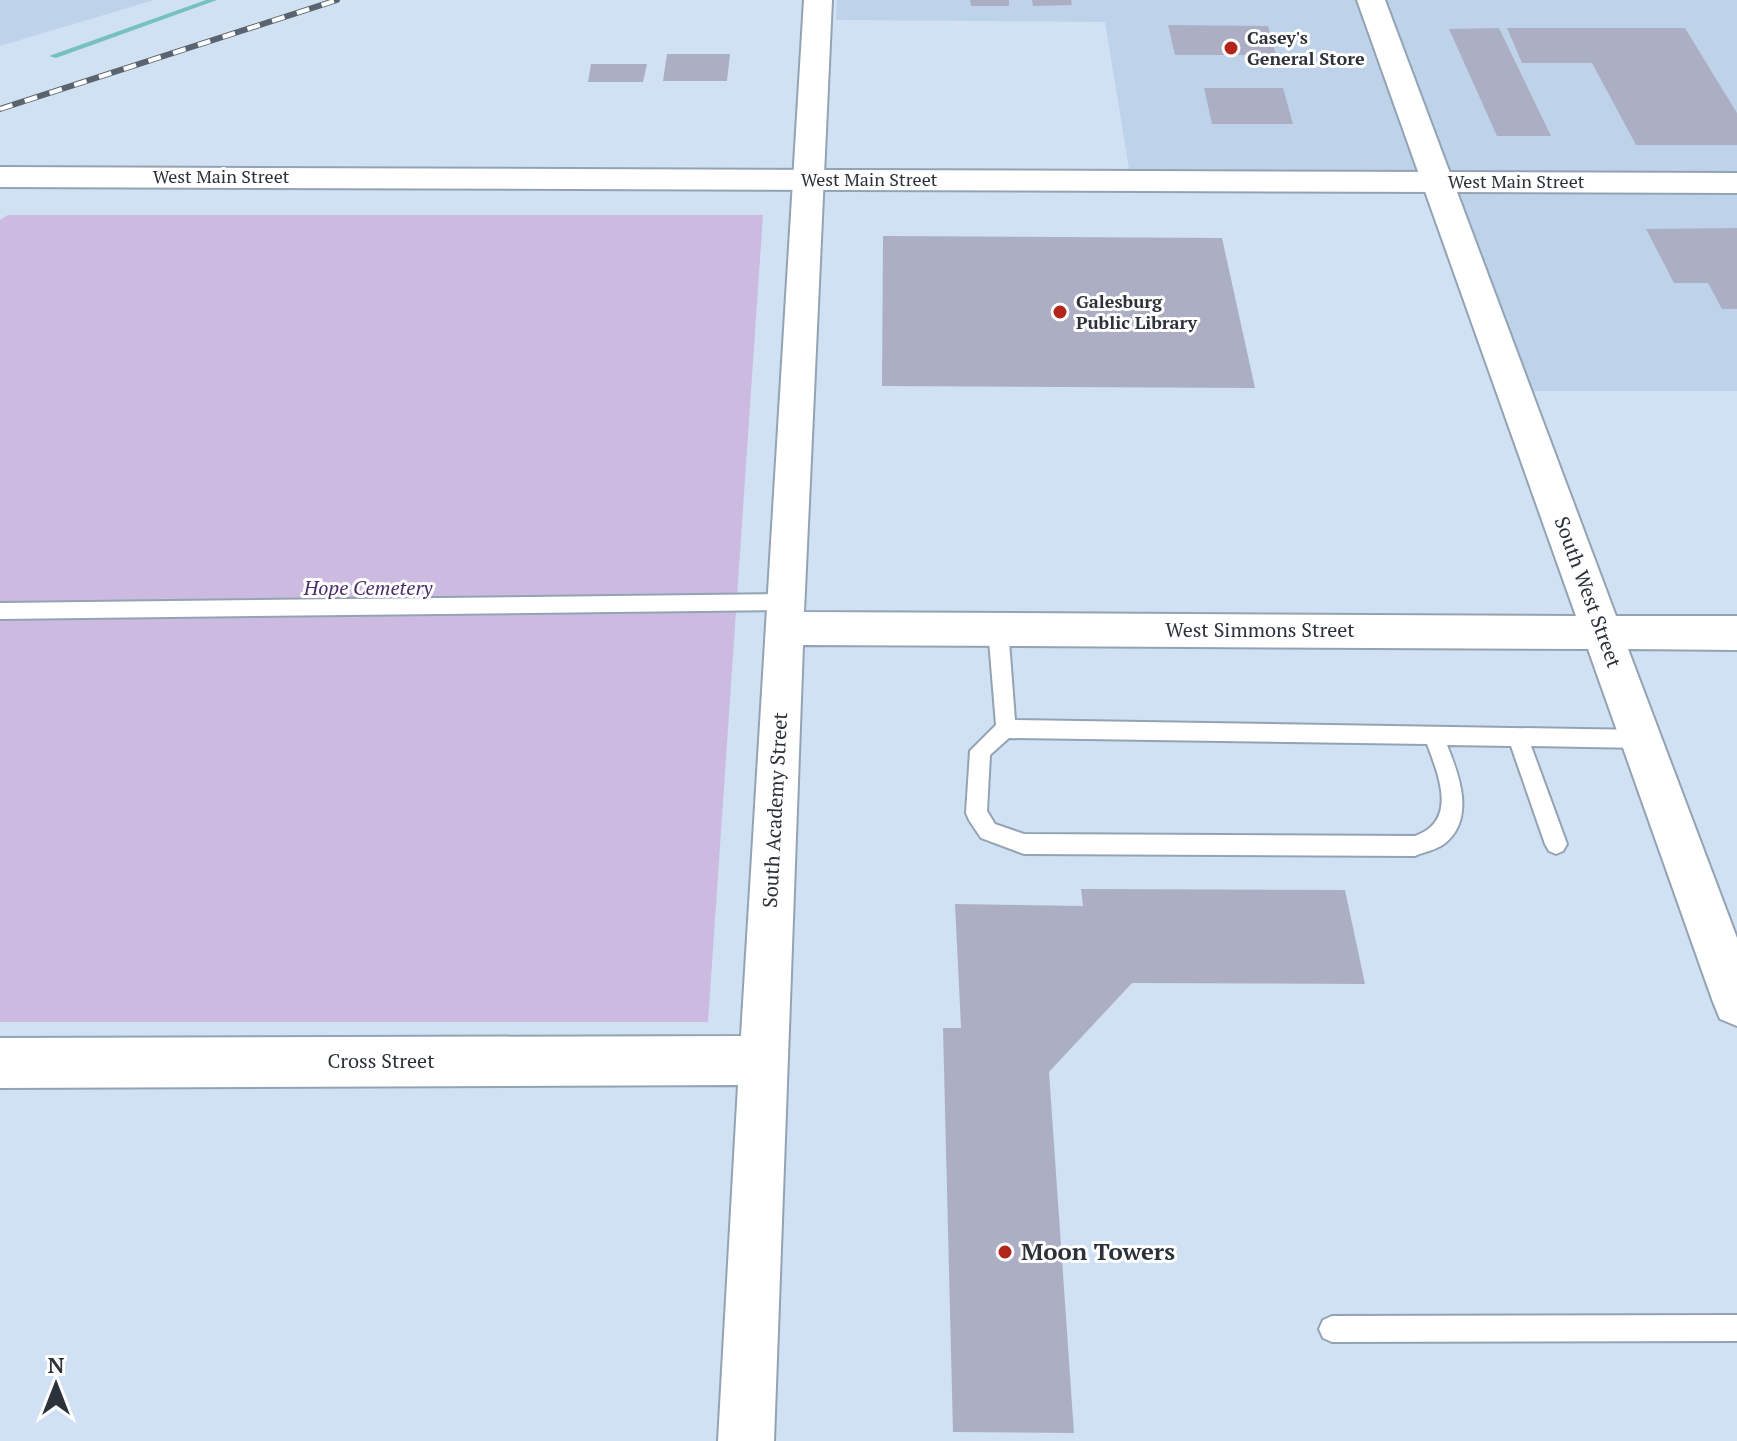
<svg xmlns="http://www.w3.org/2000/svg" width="1737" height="1441" viewBox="0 0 1737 1441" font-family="'PT Serif',serif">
<rect width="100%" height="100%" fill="#d0e1f3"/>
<path fill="#bed3ea" d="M 0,0 L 154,0 L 0,46 Z
M 837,0 L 1737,0 L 1737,391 L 1515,391 L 1439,182 L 1131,181 L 1105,22 L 836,20 Z"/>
<path fill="#ccbae1" d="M 8,215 L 763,215 L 708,1022 L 0,1022 L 0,220 Z"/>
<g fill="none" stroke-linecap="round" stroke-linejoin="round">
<path fill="#76c1c0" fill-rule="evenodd" d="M 206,0 L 217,0 L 56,58 L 49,56 Z"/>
</g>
<path fill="#acafc4" d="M 970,0 L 1009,0 L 1009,6 L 971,6 Z
M 1032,0 L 1071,0 L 1072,5 L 1033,6 Z
M 1168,25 L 1268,26 L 1276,55 L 1175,55 Z
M 1499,28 L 1551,136 L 1497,136 L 1449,29 Z
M 1507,28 L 1685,28 L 1737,113 L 1737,145 L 1636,145 L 1592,63 L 1522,63 Z
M 667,54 L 730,54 L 727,81 L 663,81 Z
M 591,64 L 647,64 L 643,82 L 588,82 Z
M 1204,88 L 1283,88 L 1293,124 L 1212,124 Z
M 1737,228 L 1737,309 L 1722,309 L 1708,283 L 1674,283 L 1646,229 Z
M 883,236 L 1222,238 L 1255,388 L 882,386 Z
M 1081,889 L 1345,890 L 1365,984 L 1132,983 L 1049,1072 L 1074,1433 L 953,1432 L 943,1028 L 961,1028 L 955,904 L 1083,906 Z"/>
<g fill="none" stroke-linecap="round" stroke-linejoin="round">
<g stroke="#93a3b3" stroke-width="4">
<path id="service" d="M 785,594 L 792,597 L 794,602 L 792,607 L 785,610 L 0,619 L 0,603 Z
M 998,620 L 1005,622 L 1008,628 L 1015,720 L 1642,730 L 1649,733 L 1652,739 L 1649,745 L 1642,748 L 1531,746 L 1567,844 L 1563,851 L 1556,854 L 1549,851 L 1545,844 L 1511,746 L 1447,745 C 1459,775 1476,819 1444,844 C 1436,850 1424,852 1415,856 L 1024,854 L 981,838 L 969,820 L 966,813 L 970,751 L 996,725 L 988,628 L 991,622 ZM 1009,738 L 1427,744 C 1439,776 1458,821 1415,836 L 1024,834 L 995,824 L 987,811 L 990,755 Z
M 1737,1315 L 1737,1341 L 1332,1342 L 1323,1338 L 1319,1329 L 1323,1320 L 1332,1316 Z"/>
</g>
<g stroke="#93a3b3" stroke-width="4">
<path id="minor" d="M 804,0 L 832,0 L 804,612 L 1576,616 L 1357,0 L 1385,0 L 1616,616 L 1737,616 L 1737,650 L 1628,649 L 1737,938 L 1737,1026 L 1720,1019 L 1713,1002 L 1588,649 L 803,645 L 774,1441 L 718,1441 L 738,1085 L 0,1088 L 0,1038 L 741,1036 Z"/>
</g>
<g stroke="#93a3b3" stroke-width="4">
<path id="primary" d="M 0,167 L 1737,173 L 1737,193 L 0,187 Z"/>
</g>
<use href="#service" fill="#fff" fill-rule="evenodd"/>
<use href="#minor" fill="#fff" fill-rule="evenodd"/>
<use href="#primary" fill="#fff" fill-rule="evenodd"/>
<g stroke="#5b646e" stroke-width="6">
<path id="rail" d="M 0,109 L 337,0"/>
</g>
<use href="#rail" stroke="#fff" stroke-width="4" stroke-dasharray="13" stroke-linecap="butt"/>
</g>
<g fill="#b3241b" stroke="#fff" stroke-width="3">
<circle cx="1231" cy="48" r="8"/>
<circle cx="1060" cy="312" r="8"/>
<circle cx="1005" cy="1252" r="8"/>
</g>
<g text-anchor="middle" stroke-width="6" stroke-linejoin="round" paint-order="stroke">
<g font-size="18" font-weight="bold" fill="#2c3239" stroke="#fff" text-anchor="start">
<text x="1247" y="44">Casey's<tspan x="1247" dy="21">General Store</tspan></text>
<text x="1076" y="308">Galesburg<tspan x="1076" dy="21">Public Library</tspan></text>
</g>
<g font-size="18" fill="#2c3239" stroke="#fff">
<text x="221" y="183">West Main Street</text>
<text x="869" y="186">West Main Street</text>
<text x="1516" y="188">West Main Street</text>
</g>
<g font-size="20" font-style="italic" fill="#4b2c69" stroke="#fff">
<text x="368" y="595">Hope Cemetery</text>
</g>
<g font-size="20" fill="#2c3239" stroke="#fff">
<text transform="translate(1588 592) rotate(70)" y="7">South West Street</text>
<text x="1260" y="637">West Simmons Street</text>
<text transform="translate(775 810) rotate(-87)" y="7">South Academy Street</text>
<text x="381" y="1068">Cross Street</text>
</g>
<g font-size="24" font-weight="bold" fill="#2c3239" stroke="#fff" text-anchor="start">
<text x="1021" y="1260">Moon Towers</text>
</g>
</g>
<g transform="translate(56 1385)" stroke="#ffffff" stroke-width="6" paint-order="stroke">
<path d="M0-6L14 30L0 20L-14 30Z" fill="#2c3239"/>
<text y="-12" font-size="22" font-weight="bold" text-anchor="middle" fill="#2c3239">N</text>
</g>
</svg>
